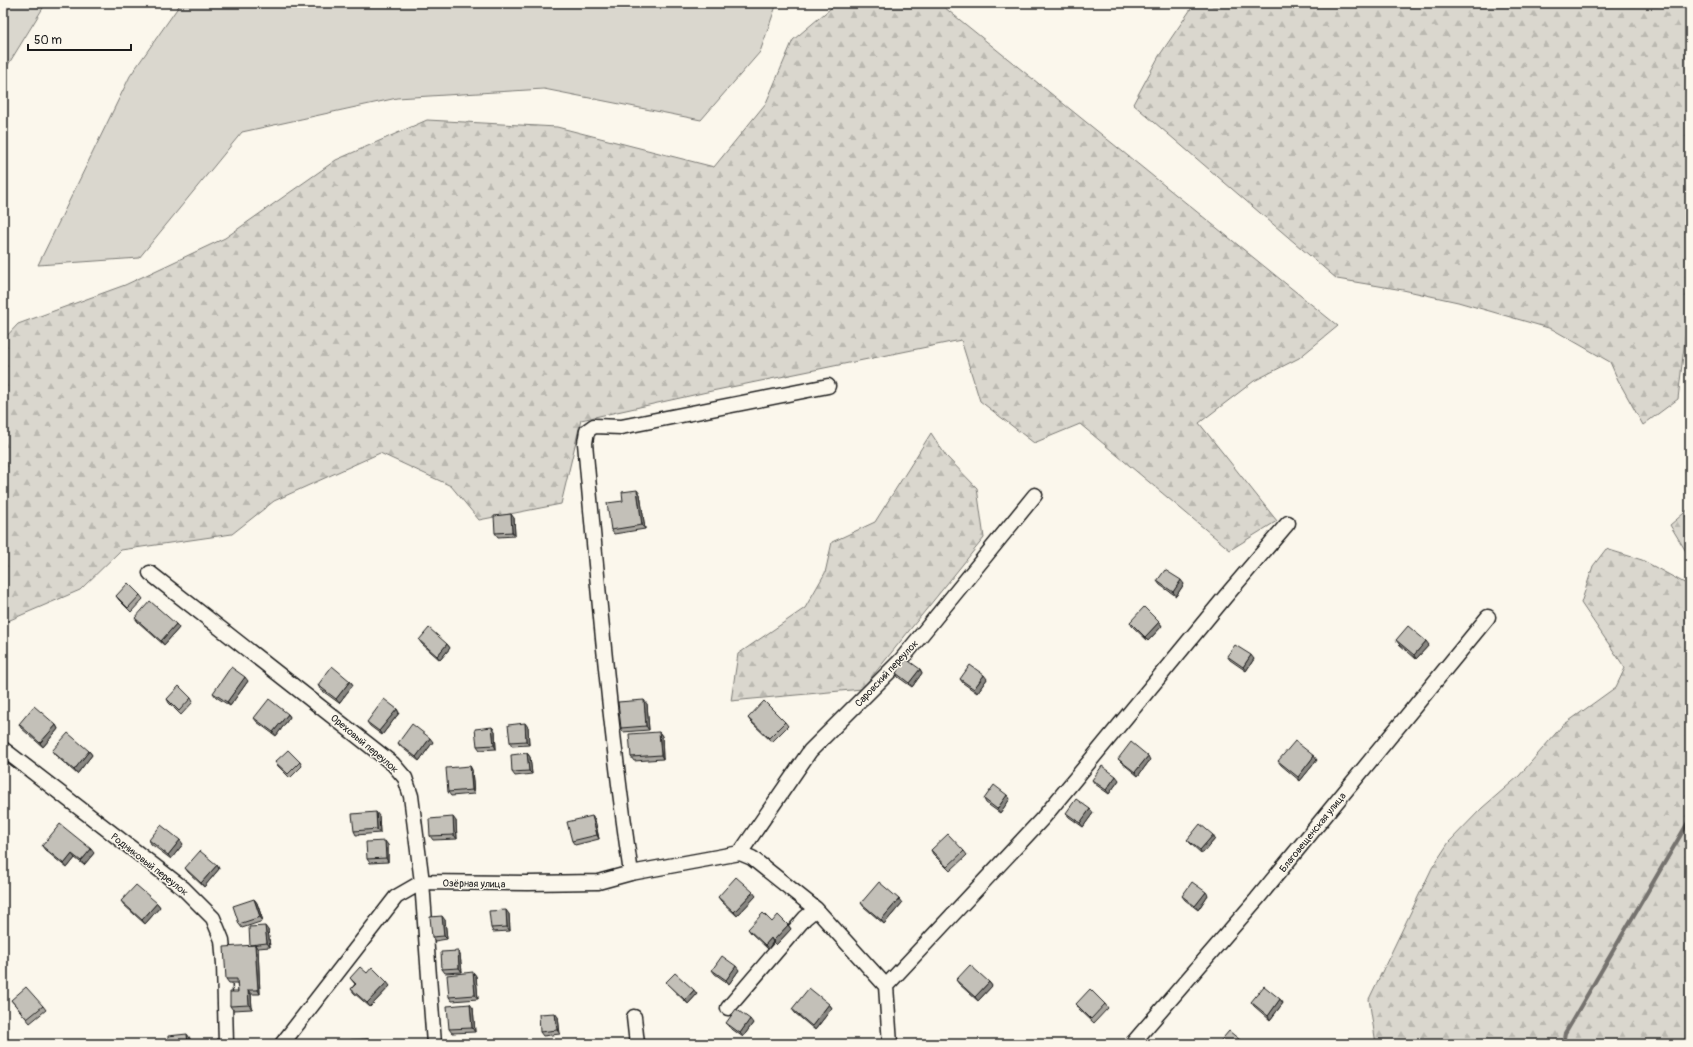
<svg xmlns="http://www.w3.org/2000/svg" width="1693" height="1047" viewBox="0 0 1693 1047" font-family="Pangolin,sans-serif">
<defs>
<pattern id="forest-firs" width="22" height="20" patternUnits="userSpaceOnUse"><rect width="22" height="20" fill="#dad7ce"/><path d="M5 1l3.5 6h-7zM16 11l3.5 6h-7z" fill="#bab8b0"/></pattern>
</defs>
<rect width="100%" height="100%" fill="#fbf7ec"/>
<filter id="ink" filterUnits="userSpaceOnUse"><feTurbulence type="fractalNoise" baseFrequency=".025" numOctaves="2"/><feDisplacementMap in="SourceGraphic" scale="8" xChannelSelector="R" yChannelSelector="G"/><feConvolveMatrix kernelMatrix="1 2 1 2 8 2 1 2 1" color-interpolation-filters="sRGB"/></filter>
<g filter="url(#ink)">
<path fill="#dad7ce" stroke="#7b7a75" d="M 3,3 L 46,3 L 3,73 Z
M 181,3 L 777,3 L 760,52 L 701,120 L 544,89 L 397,98 L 242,132 L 139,258 L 38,265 L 130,76 Z"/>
<path fill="url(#forest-firs)" stroke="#7b7a75" d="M 837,3 L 939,3 L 1338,326 L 1299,358 L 1254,381 L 1199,423 L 1277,521 L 1230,550 L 1080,424 L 1034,443 L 980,401 L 961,340 L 707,392 L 581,420 L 561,504 L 479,520 L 451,486 L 380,453 L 274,501 L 232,534 L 121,550 L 80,590 L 3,623 L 3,340 L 18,324 L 125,285 L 225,238 L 336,160 L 427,120 L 557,127 L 714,167 L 766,103 L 793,40 Z
M 1195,3 L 1690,3 L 1690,319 L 1685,338 L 1678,399 L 1643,425 L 1618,380 L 1610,362 L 1552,329 L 1458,302 L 1403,290 L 1337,279 L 1133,104 L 1159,56 Z
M 931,433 L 946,456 L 977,488 L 984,538 L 862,689 L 731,701 L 738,654 L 805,608 L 825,573 L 832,542 L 875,522 Z
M 1690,508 L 1690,558 L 1670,525 Z
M 1606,549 L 1642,560 L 1690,586 L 1690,1044 L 1376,1044 L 1369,999 L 1432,868 L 1449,842 L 1482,808 L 1519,776 L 1562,726 L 1616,687 L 1625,668 L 1604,637 L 1581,603 L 1593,566 Z"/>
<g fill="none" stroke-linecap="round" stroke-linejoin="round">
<path stroke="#74726e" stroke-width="4" d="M 1563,1044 L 1565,1033 L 1690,819"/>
<g stroke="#1c1c1c" stroke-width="17">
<path id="street" d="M 150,573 L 393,764 L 405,778 L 411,796 L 422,882 L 434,1044
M 3,749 L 183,888 L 213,918 L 222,940 L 224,964 L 226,1044
M 740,853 L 810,751 L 901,660 L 1035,495
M 740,853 L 752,858 L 816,909 L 886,986 L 890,1044
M 631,873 C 610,731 598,587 585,443 L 587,431 L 594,426 L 621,427 L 828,386
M 886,986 L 1043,818 L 1225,597 L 1288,523
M 728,1008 L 805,918 L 816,909
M 634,1017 L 637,1044
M 282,1044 L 396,897 L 422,882 L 528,883 L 598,882 L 631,873 L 740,853
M 1132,1044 L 1257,899 L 1488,617"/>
</g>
<use href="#street" stroke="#fbf7ec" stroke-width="14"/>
</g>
<path fill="#a8a59e" stroke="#1c1c1c" d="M 640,494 L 645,529 L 614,534 L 611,530 L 623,501 Z
M 514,518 L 515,536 L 498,537 L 495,533 Z
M 1157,581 L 1184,584 L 1176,596 L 1160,585 Z
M 140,595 L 143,599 L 131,612 L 119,600 L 116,596 Z
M 135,618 L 176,624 L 179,628 L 164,645 L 138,622 Z
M 1130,622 L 1159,622 L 1162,626 L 1148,641 L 1132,626 Z
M 419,640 L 447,644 L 450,648 L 440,660 L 422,644 Z
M 1396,640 L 1429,645 L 1416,659 L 1399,644 Z
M 1227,656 L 1254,659 L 1246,671 L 1230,660 Z
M 920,669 L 922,673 L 912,687 L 898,677 L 896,673 Z
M 960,679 L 987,679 L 977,693 L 963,683 Z
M 248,681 L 230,706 L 216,697 L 213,693 Z
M 350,681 L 353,685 L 339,703 L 320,689 L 318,685 Z
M 191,698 L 193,702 L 181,715 L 169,703 L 167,699 Z
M 647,704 L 649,730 L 623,732 L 621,728 Z
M 397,709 L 399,713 L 382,735 L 370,726 L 367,722 Z
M 288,714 L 290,717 L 276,736 L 257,722 L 254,718 Z
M 748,718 L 785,722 L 788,726 L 772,742 L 751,722 Z
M 19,724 L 56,725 L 58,729 L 43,747 L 21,728 Z
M 492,727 L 495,731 L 496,749 L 480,750 L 477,746 Z
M 528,727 L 529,745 L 512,746 L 510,742 Z
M 659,732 L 662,736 L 663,759 L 634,761 L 631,757 Z
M 433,742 L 419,761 L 400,746 L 398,743 Z
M 52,751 L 89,751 L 92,755 L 77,774 L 55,755 Z
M 527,753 L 530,757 L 532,774 L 515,776 L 512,772 Z
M 1118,759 L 1150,760 L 1138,776 L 1121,762 Z
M 1317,760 L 1300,781 L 1281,765 L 1278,761 Z
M 275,762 L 300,762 L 302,766 L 290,778 L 278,766 Z
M 470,766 L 472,770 L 474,794 L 451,796 L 448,792 Z
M 1092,780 L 1119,780 L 1109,794 L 1095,784 Z
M 1007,795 L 1010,799 L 1000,813 L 986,803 L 984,799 Z
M 1090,809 L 1093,813 L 1083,827 L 1069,817 L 1066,813 Z
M 379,816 L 380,833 L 356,835 L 354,831 Z
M 595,820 L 599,839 L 575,845 L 572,841 Z
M 456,821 L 457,839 L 433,840 L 430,836 Z
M 1215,839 L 1202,854 L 1190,843 L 1187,840 Z
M 149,840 L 183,844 L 171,859 L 151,844 Z
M 388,845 L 388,862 L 370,863 L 367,859 Z
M 42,846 L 94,853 L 84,865 L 75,858 L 67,868 L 45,850 Z
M 931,850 L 964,851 L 967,855 L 950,871 L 933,854 Z
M 217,865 L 219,869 L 204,887 L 188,872 L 185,868 Z
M 1208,895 L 1198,910 L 1185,900 L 1182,896 Z
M 756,896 L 737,916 L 721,901 L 718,897 Z
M 254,899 L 257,903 L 263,921 L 242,928 L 239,924 Z
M 121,901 L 157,903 L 160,907 L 145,924 L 124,905 Z
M 861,903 L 902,903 L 884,924 L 864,907 Z
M 509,914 L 510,931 L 493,932 L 491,928 Z
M 445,920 L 447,939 L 435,941 L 432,937 Z
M 772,922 L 788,925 L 791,929 L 776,945 L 773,942 L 768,949 L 751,933 L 748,929 Z
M 268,930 L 270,947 L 258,948 L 258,949 L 260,994 L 251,994 L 252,1009 L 233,1010 L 230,1006 L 238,992 L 237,983 L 229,983 L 226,979 L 251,946 L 250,945 Z
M 458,951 L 460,955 L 462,972 L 445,973 L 442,969 Z
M 712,970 L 739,970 L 729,984 L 715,974 Z
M 473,972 L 476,976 L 478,999 L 452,1001 L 449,997 Z
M 367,973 L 390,986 L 370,1007 L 354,993 L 351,989 L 355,984 L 350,978 Z
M 956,980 L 989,982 L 992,986 L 978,1001 L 959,984 Z
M 666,982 L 697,994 L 688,1004 L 669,986 Z
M 1280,999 L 1283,1003 L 1270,1020 L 1254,1006 L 1251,1002 Z
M 11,1000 L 43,1006 L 46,1010 L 30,1023 Z
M 829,1004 L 832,1008 L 815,1030 L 795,1013 L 792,1009 Z
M 1076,1004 L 1105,1004 L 1108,1008 L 1094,1023 L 1078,1008 Z
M 473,1008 L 475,1032 L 452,1033 L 449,1029 Z
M 558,1017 L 560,1034 L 543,1036 L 540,1032 Z
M 726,1023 L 753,1023 L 743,1037 L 729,1027 Z"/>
<path fill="#888681" stroke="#1c1c1c" d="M 637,490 L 640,494 L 645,529 L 642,525 Z
M 511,514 L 514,518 L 515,536 L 512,532 Z
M 1181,580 L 1184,584 L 1176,596 L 1173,592 Z
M 1159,622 L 1162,626 L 1148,641 L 1145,637 Z
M 176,624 L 179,628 L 164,645 L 161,641 Z
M 1426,641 L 1429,645 L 1416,659 L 1414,655 Z
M 447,644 L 450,648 L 440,660 L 437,656 Z
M 1251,655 L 1254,659 L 1246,671 L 1243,667 Z
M 920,669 L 922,673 L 912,687 L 909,683 Z
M 984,675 L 987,679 L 977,693 L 974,689 Z
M 245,677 L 248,681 L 230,706 L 227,702 Z
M 350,681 L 353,685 L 339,703 L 336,699 Z
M 644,700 L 647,704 L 649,730 L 646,726 Z
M 397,709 L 399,713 L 382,735 L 379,731 Z
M 288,714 L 290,717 L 276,736 L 273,732 Z
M 525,723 L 528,727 L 529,745 L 526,741 Z
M 56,725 L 58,729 L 43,747 L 40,743 Z
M 492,727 L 495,731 L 496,749 L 494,745 Z
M 659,732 L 662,736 L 663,759 L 661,755 Z
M 430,738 L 433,742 L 419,761 L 416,757 Z
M 89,751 L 92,755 L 77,774 L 74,770 Z
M 527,753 L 530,757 L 532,774 L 529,771 Z
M 1148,756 L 1150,760 L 1138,776 L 1135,772 Z
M 1314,756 L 1317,760 L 1300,781 L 1298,777 Z
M 470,766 L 472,770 L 474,794 L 472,790 Z
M 1116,776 L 1119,780 L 1109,794 L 1106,790 Z
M 1007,795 L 1010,799 L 1000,813 L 997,809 Z
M 1090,809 L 1093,813 L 1083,827 L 1080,823 Z
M 376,812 L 379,816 L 380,833 L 377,829 Z
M 592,816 L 595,820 L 599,839 L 597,835 Z
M 453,817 L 456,821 L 457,839 L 454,835 Z
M 1213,835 L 1215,839 L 1202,854 L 1200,850 Z
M 180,840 L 183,844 L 171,859 L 168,855 Z
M 385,841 L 388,845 L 388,862 L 386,858 Z
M 91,849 L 94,853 L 84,865 L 81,861 Z
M 72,854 L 75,858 L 67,868 L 64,864 Z
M 217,865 L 219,869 L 204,887 L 201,883 Z
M 753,892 L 756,896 L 737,916 L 734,912 Z
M 1206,892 L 1208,895 L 1198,910 L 1195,906 Z
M 254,899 L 257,903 L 263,921 L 260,917 Z
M 899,899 L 902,903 L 884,924 L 881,920 Z
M 157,903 L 160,907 L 145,924 L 142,920 Z
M 506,910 L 509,914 L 510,931 L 507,927 Z
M 442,916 L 445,920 L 447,939 L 444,936 Z
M 788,925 L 791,929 L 776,945 L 773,941 Z
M 265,926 L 268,930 L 270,947 L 267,943 Z
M 771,938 L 773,942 L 768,949 L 765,945 Z
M 255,945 L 258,949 L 260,994 L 258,990 Z
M 458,951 L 460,955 L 462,972 L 459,968 Z
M 736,966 L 739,970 L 729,984 L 726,980 Z
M 473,972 L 476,976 L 478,999 L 475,995 Z
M 387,982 L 390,986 L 370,1007 L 367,1003 Z
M 989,982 L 992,986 L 978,1001 L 975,997 Z
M 248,990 L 251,994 L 252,1009 L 249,1005 Z
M 694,990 L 697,994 L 688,1004 L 685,1000 Z
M 1280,999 L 1283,1003 L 1270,1020 L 1268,1016 Z
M 470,1004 L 473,1008 L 475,1032 L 472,1028 Z
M 829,1004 L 832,1008 L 815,1030 L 812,1026 Z
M 555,1013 L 558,1017 L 560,1034 L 557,1030 Z
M 750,1019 L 753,1023 L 743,1037 L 740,1033 Z
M 187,1034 L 190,1038 L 190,1044 L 188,1044 Z
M 368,1039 L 371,1043 L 371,1044 L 369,1044 Z"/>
<path fill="#c3c0b8" stroke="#1c1c1c" d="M 637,490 L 642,525 L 611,530 L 607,503 L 623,501 L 622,492 Z
M 511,514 L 512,532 L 495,533 L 494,516 Z
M 1165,570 L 1181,580 L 1173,592 L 1157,581 Z
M 128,583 L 140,595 L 128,608 L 116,596 Z
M 150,601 L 176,624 L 161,641 L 135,618 Z
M 1144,607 L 1159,622 L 1145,637 L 1130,622 Z
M 1408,626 L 1426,641 L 1414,655 L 1396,640 Z
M 429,628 L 447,644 L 437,656 L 419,640 Z
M 1235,645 L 1251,655 L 1243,667 L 1227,656 Z
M 906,659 L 920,669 L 909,683 L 896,673 Z
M 970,665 L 984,675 L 974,689 L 960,679 Z
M 332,666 L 350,681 L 336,699 L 318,685 Z
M 231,667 L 245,677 L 227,702 L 213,693 Z
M 179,686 L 191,698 L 179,711 L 167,699 Z
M 269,699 L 288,714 L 273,732 L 254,718 Z
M 384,699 L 397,709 L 379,731 L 367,722 Z
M 644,700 L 646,726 L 621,728 L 618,702 Z
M 764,701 L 785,722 L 769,738 L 748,718 Z
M 34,706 L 56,725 L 40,743 L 19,724 Z
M 525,723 L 526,741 L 510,742 L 508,725 Z
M 412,724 L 430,738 L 416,757 L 398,743 Z
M 492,727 L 494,745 L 477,746 L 475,729 Z
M 659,732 L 661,755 L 631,757 L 629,734 Z
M 68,733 L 89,751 L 74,770 L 52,751 Z
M 1295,741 L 1314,756 L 1298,777 L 1278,761 Z
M 1131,742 L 1148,756 L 1135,772 L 1118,759 Z
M 288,750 L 300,762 L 288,774 L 275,762 Z
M 527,753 L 529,771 L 512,772 L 511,755 Z
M 470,766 L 472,790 L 448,792 L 446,768 Z
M 1102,766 L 1116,776 L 1106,790 L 1092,780 Z
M 994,785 L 1007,795 L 997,809 L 984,799 Z
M 1076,799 L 1090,809 L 1080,823 L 1066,813 Z
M 376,812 L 377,829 L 354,831 L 352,814 Z
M 592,816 L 597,835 L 572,841 L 567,822 Z
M 453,817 L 454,835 L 430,836 L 429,819 Z
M 60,824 L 91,849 L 81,861 L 72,854 L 64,864 L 42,846 Z
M 1200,824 L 1213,835 L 1200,850 L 1187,840 Z
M 161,825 L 180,840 L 168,855 L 149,840 Z
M 948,834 L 964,851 L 947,867 L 931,850 Z
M 385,841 L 386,858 L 367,859 L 366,842 Z
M 200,851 L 217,865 L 201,883 L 185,868 Z
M 736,877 L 753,892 L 734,912 L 718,897 Z
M 879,882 L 899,899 L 881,920 L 861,903 Z
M 1192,882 L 1206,892 L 1195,906 L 1182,896 Z
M 136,885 L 157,903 L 142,920 L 121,901 Z
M 254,899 L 260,917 L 239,924 L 233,906 Z
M 506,910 L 507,927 L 491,928 L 489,911 Z
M 763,913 L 772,922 L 778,915 L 788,925 L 773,941 L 771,938 L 765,945 L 748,929 Z
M 442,916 L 444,936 L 432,937 L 430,917 Z
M 265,926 L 267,943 L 250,945 L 249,927 Z
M 255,945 L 258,990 L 248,990 L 249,1005 L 230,1006 L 230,992 L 238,992 L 237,979 L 226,979 L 224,947 Z
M 458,951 L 459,968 L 442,969 L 441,952 Z
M 722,956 L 736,966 L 726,980 L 712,970 Z
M 970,965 L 989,982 L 975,997 L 956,980 Z
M 360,967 L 367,973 L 372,967 L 387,982 L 367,1003 L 351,989 L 356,984 L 350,978 Z
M 473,972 L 475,995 L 449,997 L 447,975 Z
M 675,973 L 694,990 L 685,1000 L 666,982 Z
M 1264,986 L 1280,999 L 1268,1016 L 1251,1002 Z
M 26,987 L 43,1006 L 27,1019 L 11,1000 Z
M 809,988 L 829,1004 L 812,1026 L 792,1009 Z
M 1090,989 L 1105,1004 L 1091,1019 L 1076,1004 Z
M 470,1004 L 472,1028 L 449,1029 L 447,1006 Z
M 736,1009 L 750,1019 L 740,1033 L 726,1023 Z
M 555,1013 L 557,1030 L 540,1032 L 539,1014 Z
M 1229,1031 L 1245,1044 L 1218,1044 Z
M 187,1034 L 188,1044 L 168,1044 L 168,1036 Z
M 368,1039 L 369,1044 L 352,1044 L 351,1040 Z
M 600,1043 L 600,1044 L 585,1044 Z"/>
</g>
<g text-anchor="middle" stroke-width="3" stroke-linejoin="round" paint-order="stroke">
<g font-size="10" fill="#1c1c1c" stroke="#fbf7ec">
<text transform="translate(886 673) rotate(-47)" y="4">Саровский переулок</text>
<text transform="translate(365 743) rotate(40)" y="4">Ореховый переулок</text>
<text transform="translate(1312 832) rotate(-51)" y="4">Благовещенская улица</text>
<text transform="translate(150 864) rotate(38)" y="4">Родниковый переулок</text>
<text transform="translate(474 883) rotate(1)" y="4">Озёрная улица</text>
</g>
</g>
<rect width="1693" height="1047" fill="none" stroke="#fbf7ec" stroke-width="16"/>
<rect x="8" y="8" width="1677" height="1031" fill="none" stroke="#1c1c1c" stroke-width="1.5" filter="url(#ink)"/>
<path d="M28 44v6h103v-6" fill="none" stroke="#1c1c1c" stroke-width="2"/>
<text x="34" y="44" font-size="12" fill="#1c1c1c" stroke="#fbf7ec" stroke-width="3" paint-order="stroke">50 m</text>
</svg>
